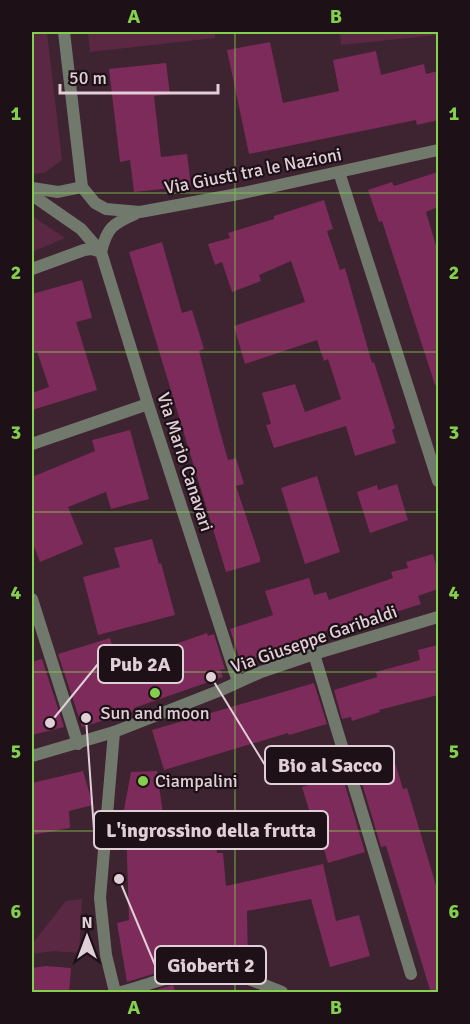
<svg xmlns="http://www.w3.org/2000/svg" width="470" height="1024" viewBox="0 0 470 1024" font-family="Signika,sans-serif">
<rect width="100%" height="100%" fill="#3e2331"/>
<path fill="#5b2844" d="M 32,32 L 47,32 L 62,160 L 44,173 L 32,174 Z
M 88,32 L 215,32 L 215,38 L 90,52 Z
M 340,32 L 438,32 L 438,35 L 341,45 Z
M 32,216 L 65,238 L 32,252 Z
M 82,899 L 79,953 L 53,951 L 32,954 L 32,944 L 66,901 Z"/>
<path fill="#7d2b5a" d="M 270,42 L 283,103 L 339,91 L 333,60 L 376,51 L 381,75 L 424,64 L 426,74 L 438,71 L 438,120 L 417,125 L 416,120 L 249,154 L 227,50 Z
M 166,63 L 170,94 L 154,96 L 161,157 L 187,154 L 191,186 L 134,192 L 130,160 L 120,162 L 109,69 Z
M 438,172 L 438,207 L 426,212 L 438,252 L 438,384 L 435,385 L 382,221 L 379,222 L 368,190 L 392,182 L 394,186 Z
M 324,200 L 333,229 L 327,231 L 340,270 L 345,268 L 372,363 L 374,362 L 395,428 L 392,430 L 396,443 L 355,456 L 346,426 L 274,448 L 266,425 L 271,424 L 262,393 L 295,384 L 305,412 L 341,399 L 328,359 L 324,361 L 317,340 L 245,364 L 234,326 L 305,302 L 291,261 L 259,275 L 261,281 L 232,292 L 222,262 L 215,265 L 208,244 L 230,238 L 228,233 L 274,219 L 274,216 Z
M 162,242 L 182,313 L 192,310 L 204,349 L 199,351 L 219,428 L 228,460 L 236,458 L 244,484 L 236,486 L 260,558 L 260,562 L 226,572 L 129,252 Z
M 82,280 L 92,318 L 76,322 L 97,390 L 32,410 L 32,393 L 49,387 L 37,351 L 32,353 L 32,294 Z
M 130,430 L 149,499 L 111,509 L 106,492 L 68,507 L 83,544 L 40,562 L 32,541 L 32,477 L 95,451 L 92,440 Z
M 317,476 L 340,552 L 305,564 L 281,488 Z
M 397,484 L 408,520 L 370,533 L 357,492 L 377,485 L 378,490 Z
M 152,539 L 159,564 L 161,563 L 175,615 L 98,635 L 83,577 L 120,567 L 114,548 Z
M 433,554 L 438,572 L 438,589 L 418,596 L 421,604 L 396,612 L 395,608 L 351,622 L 273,649 L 275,652 L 241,663 L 230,629 L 273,615 L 265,591 L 309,578 L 314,595 L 326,592 L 329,600 L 393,578 L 391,572 L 408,568 L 406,562 Z
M 207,633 L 208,636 L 214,634 L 225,669 L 220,670 L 223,677 L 134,708 L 134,711 L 82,727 L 58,654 L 110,638 L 118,664 Z
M 438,645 L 438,695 L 379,710 L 380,712 L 352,721 L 351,717 L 342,719 L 334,690 L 377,677 L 376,672 L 420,660 L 418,650 Z
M 42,659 L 64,727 L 32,735 L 32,662 Z
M 314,683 L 327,724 L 289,735 L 288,733 L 164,770 L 152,730 Z
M 393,756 L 403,789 L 407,788 L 438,892 L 438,993 L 431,993 L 386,846 L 381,847 L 358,770 L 361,769 L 361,766 Z
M 83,771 L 93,805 L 69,811 L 70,828 L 32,835 L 32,783 Z
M 157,771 L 164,821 L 214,816 L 217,853 L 223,853 L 226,886 L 323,864 L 336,921 L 359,915 L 370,956 L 330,967 L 311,899 L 247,911 L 248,962 L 187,961 L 165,967 L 166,970 L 127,982 L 117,923 L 129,920 L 126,825 L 121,826 L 131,772 Z
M 342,775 L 365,852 L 328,863 L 317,825 L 314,826 L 302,787 Z
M 46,966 L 71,968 L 69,993 L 32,993 L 32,968 Z
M 173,985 L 176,993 L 148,993 L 159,989 Z"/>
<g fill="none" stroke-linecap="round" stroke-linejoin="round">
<path stroke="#71796d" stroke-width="12" d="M 64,32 L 82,187 L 95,203 L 106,209 L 140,212 L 243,193 L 438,150
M 339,172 L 438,481
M 32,188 L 58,192 L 82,187
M 32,195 L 81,229 L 101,252 L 148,404 L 238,682
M 32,269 L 84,250 L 92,249 L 101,252 C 107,228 112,224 135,214
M 32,444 L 148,404
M 32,599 L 78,744
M 314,654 L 411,974
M 114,732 L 100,898 L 106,955 L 115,992
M 121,992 C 144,986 169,976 193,972 C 223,967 255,981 282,992"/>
<path stroke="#71796d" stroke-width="12" d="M 32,756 L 114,732 L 221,690 L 261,672 L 314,654 L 438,617"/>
</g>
<path fill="none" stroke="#83d04e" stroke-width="1.5" stroke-opacity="0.55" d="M 235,32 L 235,992M 32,193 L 438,193M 32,352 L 438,352M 32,512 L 438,512M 32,672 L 438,672M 32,831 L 438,831"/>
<g fill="#83d04e" stroke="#1d1117" stroke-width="2">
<circle cx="155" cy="693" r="6"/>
<circle cx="143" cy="781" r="6"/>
</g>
<g text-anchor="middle" stroke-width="4.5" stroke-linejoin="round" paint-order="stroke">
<g font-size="18" fill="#e1cfd7" stroke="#1d1117">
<text transform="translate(253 171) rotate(-11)" y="6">Via Giusti tra le Nazioni</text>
<text transform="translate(185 462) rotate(72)" y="6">Via Mario Canavari</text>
<text transform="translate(314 639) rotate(-19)" y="6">Via Giuseppe Garibaldi</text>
</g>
<g font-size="18" fill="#e1cfd7" stroke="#1d1117">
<text x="155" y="719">Sun and moon</text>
<text x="155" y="787" text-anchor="start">Ciampalini</text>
</g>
</g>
<path fill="none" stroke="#e1cfd7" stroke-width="2" d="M50 723L98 664M211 677L265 765M86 718L94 830M119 879L155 965"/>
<g fill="#e1cfd7" stroke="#1d1117" stroke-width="2">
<circle cx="50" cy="723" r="6"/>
<circle cx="211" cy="677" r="6"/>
<circle cx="86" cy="718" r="6"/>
<circle cx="119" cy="879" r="6"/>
</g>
<g fill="#1d1117" stroke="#e1cfd7" stroke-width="2">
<rect x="98" y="645" width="85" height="38" rx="6"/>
<rect x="265" y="746" width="129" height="38" rx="6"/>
<rect x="94" y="811" width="234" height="38" rx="6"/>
<rect x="155" y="946" width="111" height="38" rx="6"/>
</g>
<g font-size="20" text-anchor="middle" font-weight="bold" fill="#e1cfd7">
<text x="140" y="671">Pub 2A</text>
<text x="330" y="772">Bio al Sacco</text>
<text x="211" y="837">L'ingrossino della frutta</text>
<text x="211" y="972">Gioberti 2</text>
</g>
<rect width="470" height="1024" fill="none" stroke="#1d1117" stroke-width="66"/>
<g transform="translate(87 937)" stroke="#1d1117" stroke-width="4.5" paint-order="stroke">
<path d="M0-4.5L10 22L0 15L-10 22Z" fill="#e1cfd7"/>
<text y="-9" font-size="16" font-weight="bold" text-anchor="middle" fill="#e1cfd7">N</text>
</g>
<path d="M60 84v9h158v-9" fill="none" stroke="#e1cfd7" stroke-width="3"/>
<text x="69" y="84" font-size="18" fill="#e1cfd7" stroke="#1d1117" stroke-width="4.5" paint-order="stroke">50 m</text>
<rect x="33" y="33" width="404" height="958" fill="none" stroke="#83d04e" stroke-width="2"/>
<g font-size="20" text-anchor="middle" font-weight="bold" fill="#83d04e">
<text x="134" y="23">A</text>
<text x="336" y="23">B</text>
<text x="16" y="120">1</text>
<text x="454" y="120">1</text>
<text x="16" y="279">2</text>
<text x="454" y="279">2</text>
<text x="16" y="439">3</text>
<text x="454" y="439">3</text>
<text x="16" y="599">4</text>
<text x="454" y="599">4</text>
<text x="16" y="758">5</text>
<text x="454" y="758">5</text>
<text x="16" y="918">6</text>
<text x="454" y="918">6</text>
<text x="134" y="1014">A</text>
<text x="336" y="1014">B</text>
</g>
</svg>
